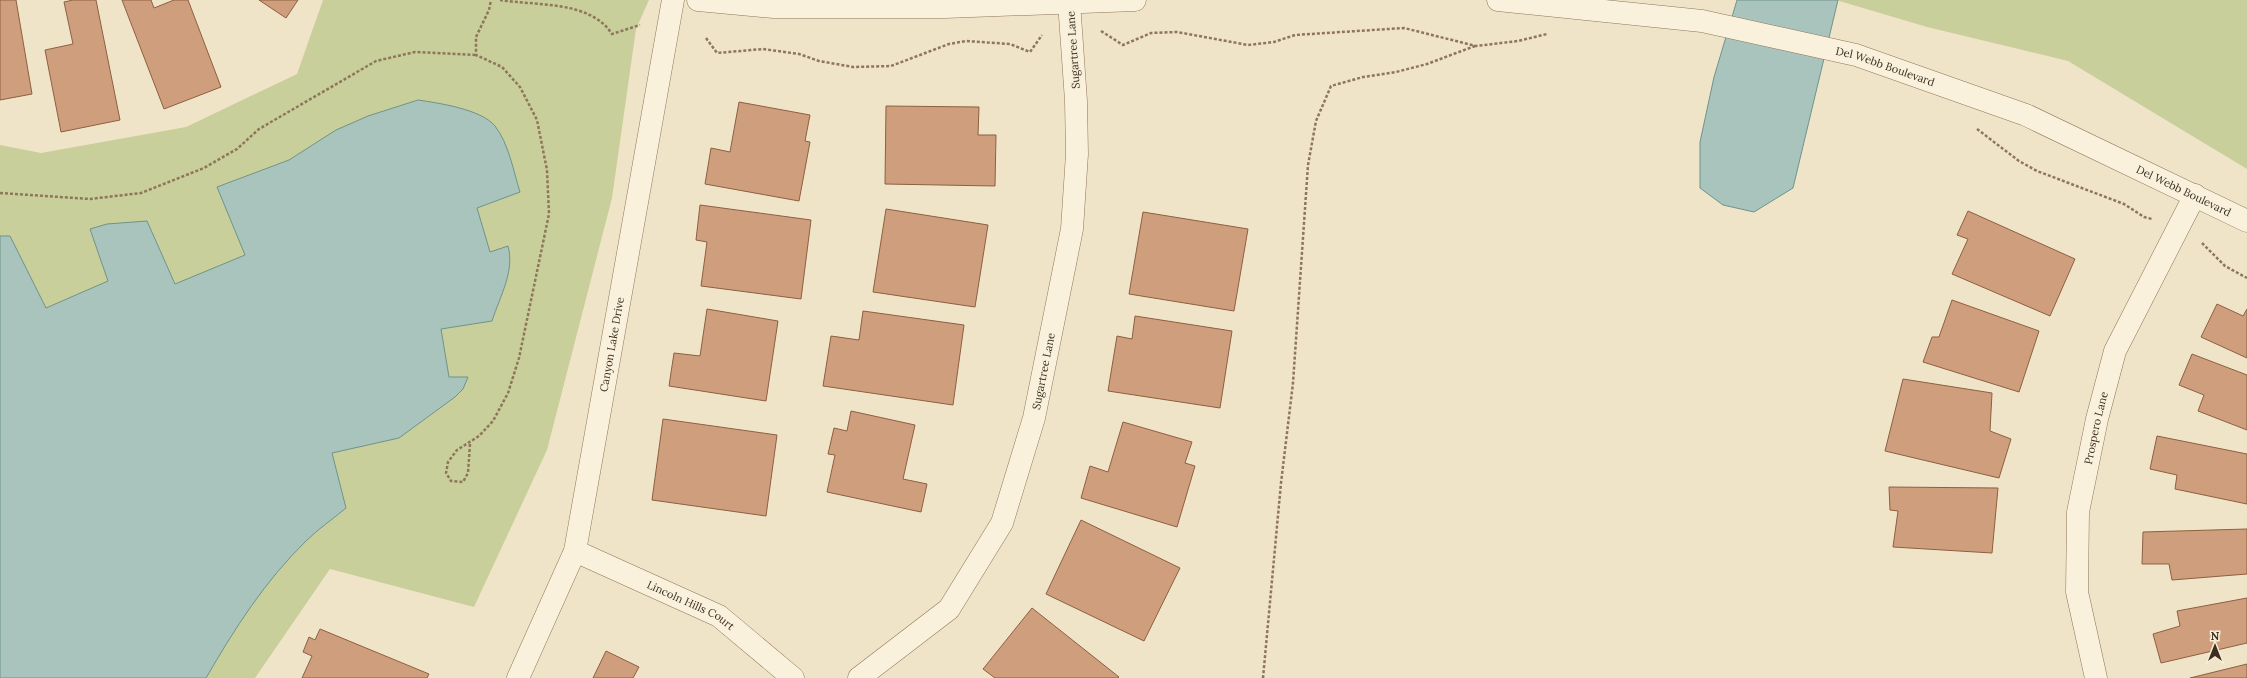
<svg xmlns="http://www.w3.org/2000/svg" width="2247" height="678" viewBox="0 0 2247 678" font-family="Lora,serif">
<rect width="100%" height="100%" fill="#f0e4c8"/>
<path fill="#c9cf9b" d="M 323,0 L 649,0 L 636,29 L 612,198 L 547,450 L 474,607 L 330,569 L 255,678 L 0,678 L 0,145 L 41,153 L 186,127 L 297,74 Z
M 1836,0 L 2247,0 L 2247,169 L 2068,61 L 1927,27 Z"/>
<path fill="#a9c4bc" stroke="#6f938a" d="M 1737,0 L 1838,0 L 1793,188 L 1754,212 L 1723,205 L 1700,188 L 1700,142 L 1714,77 Z
M 418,100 C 438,103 481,109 495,126 C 509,144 513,170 520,192 L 477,208 L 490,252 L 508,246 C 515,271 500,296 492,321 L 441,329 L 449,377 L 468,377 L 463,389 L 455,397 L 399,438 L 332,453 L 346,508 C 333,519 318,529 306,541 C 265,581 235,628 206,678 L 0,678 L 0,236 L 10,236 L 46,308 L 108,281 L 90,229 L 107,224 L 147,221 L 175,284 L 245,255 L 217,187 L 289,160 L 336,130 L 368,116 Z"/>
<path fill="#cf9f7d" stroke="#8d5f41" d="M 0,0 L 16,0 L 32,94 L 0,100 Z
M 73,0 L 96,0 L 120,120 L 61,132 L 45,50 L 73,44 L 64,2 Z
M 122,0 L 151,0 L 154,8 L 174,0 L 188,0 L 221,87 L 164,109 Z
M 259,0 L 298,0 L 286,18 Z
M 739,102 L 810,115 L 805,141 L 810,142 L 799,201 L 705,184 L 711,148 L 730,152 Z
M 886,106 L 979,107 L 978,135 L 996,135 L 995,186 L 885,184 Z
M 700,205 L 811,220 L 801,299 L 701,286 L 707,242 L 696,240 Z
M 886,209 L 988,225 L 975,307 L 873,292 Z
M 1968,211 L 2075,259 L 2050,316 L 1952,274 L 1968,239 L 1957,235 Z
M 1143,212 L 1248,229 L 1234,311 L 1129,294 Z
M 1952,300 L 2039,331 L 2019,392 L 1923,362 L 1932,337 L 1939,337 Z
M 2217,304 L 2243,316 L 2247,309 L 2247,358 L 2201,337 Z
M 707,309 L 778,321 L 766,401 L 669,386 L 674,353 L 700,356 Z
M 863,311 L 964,325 L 953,405 L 823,386 L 831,336 L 859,340 Z
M 1135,316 L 1232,331 L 1220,408 L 1108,391 L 1117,336 L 1132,339 Z
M 2192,354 L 2247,375 L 2247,430 L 2198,411 L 2204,395 L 2179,385 Z
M 1903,379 L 1992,393 L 1990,431 L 2011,439 L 1999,478 L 1885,451 Z
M 851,411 L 915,425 L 903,479 L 927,484 L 921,512 L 827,492 L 835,455 L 828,454 L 834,428 L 847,431 Z
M 663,419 L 777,435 L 766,516 L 652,500 Z
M 1123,422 L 1192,442 L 1185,463 L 1195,466 L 1177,527 L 1081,498 L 1090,466 L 1108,472 Z
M 2157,436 L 2247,454 L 2247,504 L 2175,489 L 2177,475 L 2150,469 Z
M 1889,487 L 1998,488 L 1992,553 L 1893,547 L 1898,511 L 1890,510 Z
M 1081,520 L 1180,568 L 1144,641 L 1046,594 Z
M 2247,529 L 2247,574 L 2172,580 L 2169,564 L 2142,564 L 2143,532 Z
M 2247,598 L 2247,643 L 2161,663 L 2153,634 L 2180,626 L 2177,611 Z
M 1032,608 L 1119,677 L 1118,678 L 995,678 L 983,669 Z
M 320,629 L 429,674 L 427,678 L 302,678 L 312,656 L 303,652 L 309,637 L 315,640 Z
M 606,651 L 639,667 L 633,678 L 593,678 Z
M 2247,664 L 2247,678 L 2190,678 Z"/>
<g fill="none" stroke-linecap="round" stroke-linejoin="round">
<g stroke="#8d765c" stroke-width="23">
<g id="minor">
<path id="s1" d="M 575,551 L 719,616 L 793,678"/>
<path id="s2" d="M 518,678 L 575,551 L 673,0"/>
<path id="s3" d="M 859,678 L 949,609 L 1002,523 L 1034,418 L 1072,229 L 1077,154 L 1076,101 L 1069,2"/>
<path id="s4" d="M 2096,678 L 2077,592 L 2078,512 L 2097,419 L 2115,351 L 2195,195"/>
</g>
</g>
<g stroke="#8d765c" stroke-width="23">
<g id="tertiary">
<path d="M 698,0 L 774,7 L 945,7 L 1135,0"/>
<path id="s5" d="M 1498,0 L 1702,21 L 1856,55 L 2026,115 L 2247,221"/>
</g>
</g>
<path stroke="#8d765c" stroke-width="2.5" stroke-dasharray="3 2" stroke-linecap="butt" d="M 500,0 C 536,6 590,0 612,34 L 640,25
M 1101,31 L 1123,45 L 1151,33 L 1177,32 L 1248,45 L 1274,42 L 1295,35 L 1404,28 L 1476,46 L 1518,41 L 1547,34
M 706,38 L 717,53 L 763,49 L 799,54 L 819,61 L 853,67 L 891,66 L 949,44 L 966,41 L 1010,44 L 1030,52 L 1042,35
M 1977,129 L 2019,161 L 2037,171 L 2124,204 L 2144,217 L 2152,219
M 0,193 L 90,199 L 141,193 L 204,168 L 237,149 L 259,129 L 376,61 L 415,52 L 476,55
M 2202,243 L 2225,266 L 2247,278
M 470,444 L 468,473 L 463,482 L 451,481 L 446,473 L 448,462 L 457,450 L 479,436 L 493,421 L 508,393 L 519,358 L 549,214 L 547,170 L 537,120 L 520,87 L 502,67 L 476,55 L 476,37 L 489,10 L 491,0
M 1263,678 L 1281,483 L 1293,383 L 1308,165 L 1316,121 L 1331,86 L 1363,77 L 1396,72 L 1427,64 L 1475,46"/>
<use href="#minor" stroke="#faf1dc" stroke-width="22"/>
<use href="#tertiary" stroke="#faf1dc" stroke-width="22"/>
</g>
<g text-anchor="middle" stroke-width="3.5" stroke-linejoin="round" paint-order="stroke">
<g font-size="11" fill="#3d2e20" stroke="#f7eed8">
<text transform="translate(1073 50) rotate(-94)" y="4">Sugartree Lane</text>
<text dy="4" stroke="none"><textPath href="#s5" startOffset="394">Del Webb Boulevard</textPath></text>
<text dy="4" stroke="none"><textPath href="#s5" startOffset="718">Del Webb Boulevard</textPath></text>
<text dy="4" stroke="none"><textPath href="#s2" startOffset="349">Canyon Lake Drive</textPath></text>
<text dy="4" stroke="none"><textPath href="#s3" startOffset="372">Sugartree Lane</textPath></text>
<text dy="4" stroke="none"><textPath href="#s4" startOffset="254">Prospero Lane</textPath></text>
<text dy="4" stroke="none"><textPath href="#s1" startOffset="128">Lincoln Hills Court</textPath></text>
</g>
</g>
<g transform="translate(2215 646)" stroke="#f7eed8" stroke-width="3" paint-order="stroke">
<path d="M0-3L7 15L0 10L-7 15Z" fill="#3d2e20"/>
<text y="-6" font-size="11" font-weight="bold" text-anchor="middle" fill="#3d2e20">N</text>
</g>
</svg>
